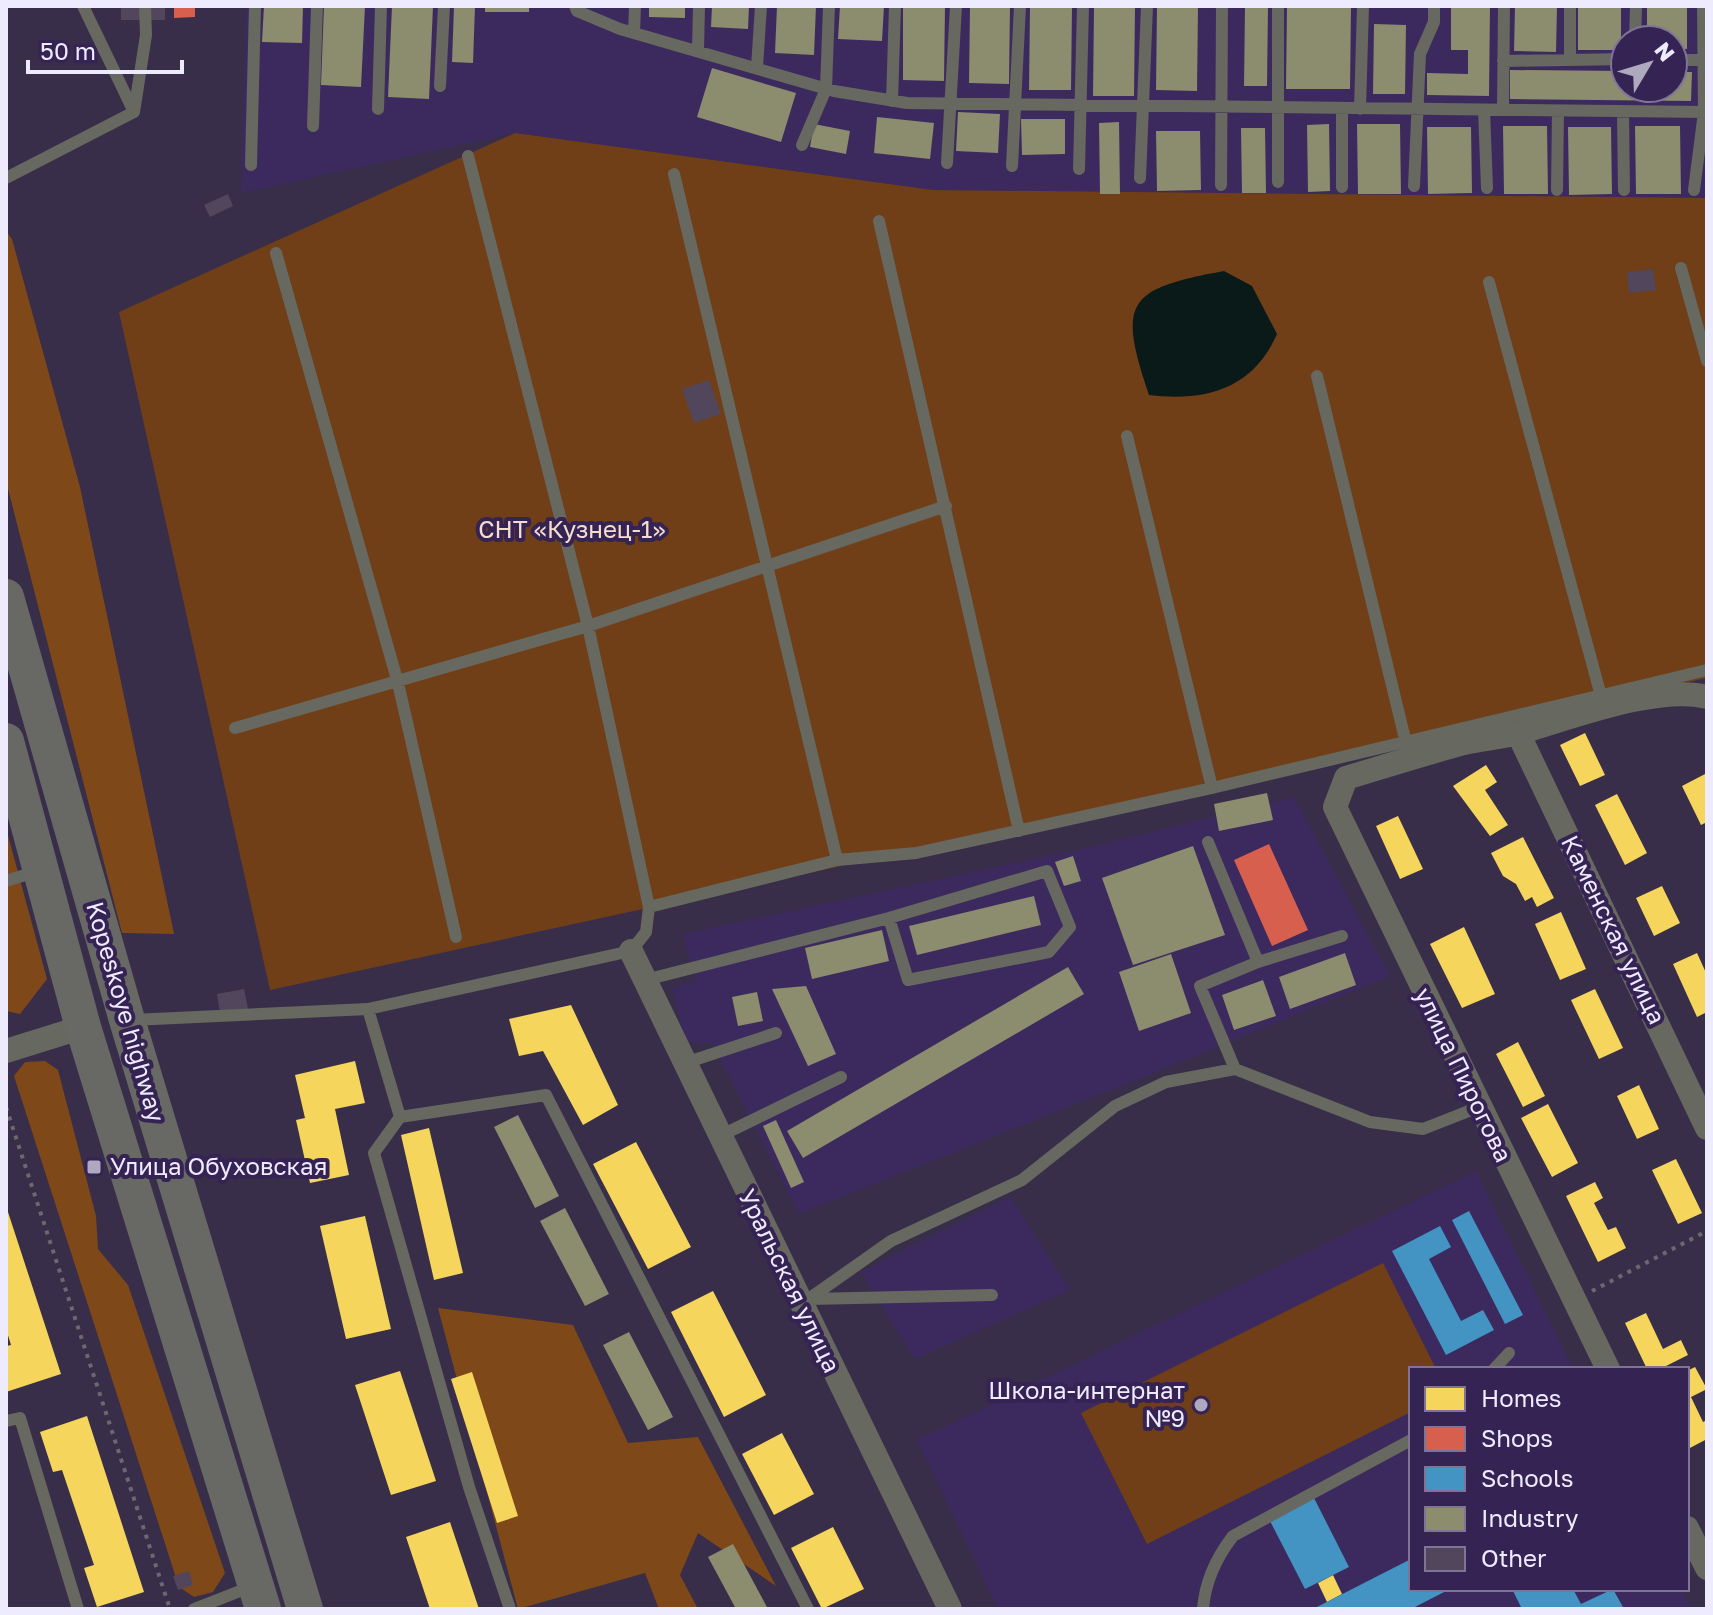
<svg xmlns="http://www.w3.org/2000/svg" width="1713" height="1615" viewBox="0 0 1713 1615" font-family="'Golos Text',sans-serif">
<rect width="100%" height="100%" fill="#382e49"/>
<path fill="#3c2a5e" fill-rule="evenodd" d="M 246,6 L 1707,6 L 1707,198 L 933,190 L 515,133 L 241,193 ZM 1625,40 L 1673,40 L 1673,88 L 1625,88 Z
M 1294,797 L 1390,976 L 1151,1074 L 799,1214 L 712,1043 L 685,1042 L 672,986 L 696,983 L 683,934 L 1091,847 Z
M 1476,1171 L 1573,1369 L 1411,1369 L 1411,1589 L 1681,1589 L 1691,1609 L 998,1609 L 917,1440 Z
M 1010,1197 L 1070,1290 L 915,1359 L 861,1272 Z"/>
<path fill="#703f17" d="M 515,133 L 933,190 L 1707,198 L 1707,678 L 270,990 L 119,312 Z
M 1383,1263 L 1436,1369 L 1411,1369 L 1411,1412 L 1147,1544 L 1081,1413 Z"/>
<path fill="#7f4819" d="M 6,231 L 12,239 L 80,487 L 174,934 L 122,933 L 6,481 Z
M 6,828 L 47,979 L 20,1014 L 6,1011 Z
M 45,1061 L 58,1070 L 96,1216 L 98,1249 L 128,1285 L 225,1573 L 213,1592 L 194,1597 L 179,1587 L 14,1076 L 25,1062 Z
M 438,1308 L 573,1325 L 628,1443 L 698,1437 L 776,1586 L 698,1533 L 680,1575 L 698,1609 L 659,1609 L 645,1573 L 518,1609 Z"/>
<path fill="#0a1a19" d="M 1224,271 L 1252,286 L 1277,334 C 1253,389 1205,402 1149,395 C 1117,301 1127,289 1224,271 Z"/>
<path fill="#f6d55c" d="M 1585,733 L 1605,775 L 1580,786 L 1560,745 Z
M 1486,765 L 1497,782 L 1485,790 L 1508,825 L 1490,836 L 1453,786 Z
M 1707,773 L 1707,822 L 1701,825 L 1682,786 Z
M 1617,794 L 1647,853 L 1625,865 L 1595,805 Z
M 1398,816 L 1423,869 L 1400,879 L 1376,826 Z
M 1523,837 L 1554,898 L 1537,907 L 1532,897 L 1525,901 L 1516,884 L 1503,876 L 1491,853 Z
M 1662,886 L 1680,923 L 1654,936 L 1636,898 Z
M 1561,912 L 1586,969 L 1560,980 L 1535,924 Z
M 1464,927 L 1495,994 L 1462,1008 L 1430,944 Z
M 1697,953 L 1707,975 L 1707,1012 L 1697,1017 L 1673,964 Z
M 1595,989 L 1623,1048 L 1599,1059 L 1571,1000 Z
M 571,1005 L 618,1105 L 583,1125 L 543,1051 L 519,1056 L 509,1019 Z
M 1518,1042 L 1545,1096 L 1523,1107 L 1496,1054 Z
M 355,1061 L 365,1103 L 335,1109 L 349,1175 L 310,1183 L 296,1120 L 305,1118 L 295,1075 Z
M 1639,1085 L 1659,1129 L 1637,1139 L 1617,1096 Z
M 1548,1104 L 1578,1163 L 1552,1177 L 1521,1118 Z
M 429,1128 L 463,1273 L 434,1280 L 401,1135 Z
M 636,1142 L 691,1247 L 648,1269 L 593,1164 Z
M 1676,1159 L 1702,1213 L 1678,1224 L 1652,1170 Z
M 1595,1182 L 1603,1198 L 1594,1203 L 1608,1230 L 1616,1227 L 1626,1248 L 1598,1262 L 1566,1196 Z
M 6,1206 L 61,1374 L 6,1392 L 6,1346 L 11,1345 L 6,1329 Z
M 365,1216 L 391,1329 L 346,1339 L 320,1226 Z
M 713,1291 L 766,1395 L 724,1417 L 671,1312 Z
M 1646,1313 L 1663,1349 L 1681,1340 L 1688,1355 L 1660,1369 L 1647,1369 L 1625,1323 Z
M 1695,1367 L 1707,1389 L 1691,1397 L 1703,1422 L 1707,1420 L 1707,1439 L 1688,1449 L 1687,1371 Z
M 400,1371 L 436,1481 L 391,1495 L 355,1385 Z
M 472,1372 L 518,1516 L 497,1523 L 451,1379 Z
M 87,1416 L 144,1592 L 97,1607 L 84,1568 L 94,1565 L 62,1470 L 53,1472 L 40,1432 Z
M 782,1433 L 814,1494 L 774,1515 L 742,1454 Z
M 450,1522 L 479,1609 L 430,1609 L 406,1537 Z
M 833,1527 L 864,1589 L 822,1609 L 791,1548 Z
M 1333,1575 L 1342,1594 L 1327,1602 L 1318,1583 Z"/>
<path fill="#d6604d" d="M 174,6 L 195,6 L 195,17 L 174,18 Z
M 1269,844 L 1308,930 L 1272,946 L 1234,860 Z"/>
<path fill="#4393c3" d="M 1469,1211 L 1523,1315 L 1505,1324 L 1452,1220 Z
M 1440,1226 L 1451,1247 L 1429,1259 L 1461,1321 L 1483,1310 L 1494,1330 L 1446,1355 L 1392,1251 Z
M 1313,1496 L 1349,1567 L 1305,1589 L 1269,1519 Z
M 1411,1559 L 1411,1589 L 1450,1589 L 1411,1609 L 1313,1609 Z
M 1512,1589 L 1573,1589 L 1581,1604 L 1613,1589 L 1624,1609 L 1522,1609 Z"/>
<path fill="#8c8c6e" d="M 264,6 L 303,6 L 302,43 L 262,42 Z
M 324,6 L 365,6 L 361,87 L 321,85 Z
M 392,6 L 433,6 L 429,99 L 388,97 Z
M 454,6 L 475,6 L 473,63 L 452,62 Z
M 485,6 L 529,6 L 529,12 L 485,12 Z
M 649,6 L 685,6 L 685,18 L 649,17 Z
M 712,6 L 749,6 L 748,29 L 711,27 Z
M 777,6 L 816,6 L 814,55 L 775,53 Z
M 840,6 L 884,6 L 882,41 L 838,39 Z
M 903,6 L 945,6 L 944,81 L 903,80 Z
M 970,6 L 1010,6 L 1009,84 L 969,83 Z
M 1030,6 L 1072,6 L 1071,90 L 1029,90 Z
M 1094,6 L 1135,6 L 1134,96 L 1093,96 Z
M 1157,6 L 1198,6 L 1197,91 L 1156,90 Z
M 1245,6 L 1268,6 L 1267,86 L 1244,86 Z
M 1287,6 L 1351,6 L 1350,89 L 1286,89 Z
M 1451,6 L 1490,6 L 1489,96 L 1427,95 L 1427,73 L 1468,74 L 1468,50 L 1451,50 Z
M 1515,6 L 1557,6 L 1556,52 L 1514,51 Z
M 1578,6 L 1621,6 L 1621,50 L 1578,50 Z
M 1647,6 L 1687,6 L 1687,49 L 1673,49 L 1673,40 L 1647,40 Z
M 1374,24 L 1406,25 L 1405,94 L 1373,94 Z
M 712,68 L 796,93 L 781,142 L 697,117 Z
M 1510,70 L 1625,71 L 1625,88 L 1673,88 L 1673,72 L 1692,72 L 1691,101 L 1510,99 Z
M 958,112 L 1000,114 L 998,153 L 956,151 Z
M 877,117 L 934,123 L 930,159 L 874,153 Z
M 1021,119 L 1065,119 L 1065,154 L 1022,155 Z
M 1119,122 L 1120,194 L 1100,194 L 1099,123 Z
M 814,124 L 850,131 L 846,154 L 810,147 Z
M 1329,124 L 1330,191 L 1308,192 L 1307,125 Z
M 1357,124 L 1400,124 L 1401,194 L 1358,194 Z
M 1503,126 L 1547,126 L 1548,194 L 1504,194 Z
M 1635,126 L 1680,126 L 1681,194 L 1636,194 Z
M 1427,127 L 1471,127 L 1472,193 L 1428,194 Z
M 1568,127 L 1611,127 L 1612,194 L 1569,195 Z
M 1241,128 L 1265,128 L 1266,193 L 1242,193 Z
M 1156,131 L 1200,131 L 1201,190 L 1157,191 Z
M 1267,793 L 1273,820 L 1219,831 L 1214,804 Z
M 1193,846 L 1225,935 L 1133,965 L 1102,878 Z
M 1073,856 L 1081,881 L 1064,886 L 1055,862 Z
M 1034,896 L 1041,925 L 917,955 L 909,926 Z
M 882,930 L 889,961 L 812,979 L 805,948 Z
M 1345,953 L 1356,985 L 1290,1009 L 1279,977 Z
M 1171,954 L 1191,1013 L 1139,1031 L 1119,972 Z
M 1068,967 L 1084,994 L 803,1158 L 787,1131 Z
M 1263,980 L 1276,1016 L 1234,1030 L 1222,995 Z
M 806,986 L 836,1054 L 808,1066 L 772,989 Z
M 757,992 L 763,1021 L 738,1026 L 732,997 Z
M 518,1115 L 559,1196 L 535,1208 L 494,1127 Z
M 776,1120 L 804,1182 L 791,1188 L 763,1126 Z
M 565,1208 L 609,1294 L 585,1306 L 540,1221 Z
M 629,1332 L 673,1417 L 648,1430 L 603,1345 Z
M 733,1544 L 768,1609 L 736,1609 L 708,1557 Z"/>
<path fill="#51465b" d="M 121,6 L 165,6 L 165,20 L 121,20 Z
M 228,194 L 233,206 L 210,217 L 204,205 Z
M 1653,269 L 1656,290 L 1629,293 L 1627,272 Z
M 709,380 L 721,414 L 694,423 L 682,389 Z
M 244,989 L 248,1009 L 220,1013 L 217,994 Z
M 189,1571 L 193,1585 L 178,1590 L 173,1576 Z"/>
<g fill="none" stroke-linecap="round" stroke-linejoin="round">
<path stroke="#6b696e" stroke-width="4" stroke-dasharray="4 6" stroke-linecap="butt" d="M 6,1107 L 170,1609
M 1592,1291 L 1707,1231"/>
<path stroke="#67685f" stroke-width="12" d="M 83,6 L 134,112
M 575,6 L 577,11 L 620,29 L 834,91 L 907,103 L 1707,112
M 634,33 L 635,6
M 1635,40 L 1636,6
M 698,50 L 699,6
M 1570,60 L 1570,6
M 1673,60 L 1704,60
M 1503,61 L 1625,59
M 757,67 L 761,6
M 440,86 L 444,6
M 892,101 L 895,6
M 1342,108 L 1342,187
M 378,109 L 381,6
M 1360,109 L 1363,6
M 1484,110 L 1487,188
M 1503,110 L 1504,6
M 1623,112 L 1624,190
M 313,126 L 317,6
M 802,145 L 826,89 L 829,6
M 468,156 L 588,626 L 649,907
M 947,163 L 956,6
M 251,165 L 255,6
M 1012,166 L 1020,6
M 1079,169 L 1083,6
M 674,174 L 837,860
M 6,178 L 134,112 L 146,35 L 145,6
M 1140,178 L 1147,6
M 1278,182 L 1278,6
M 1221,185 L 1222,6
M 1414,186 L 1420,54 L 1434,22 L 1434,6
M 1557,190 L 1558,111
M 1694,190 L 1704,112 L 1703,6
M 879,221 L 1019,831
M 276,253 L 398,683 L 456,937
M 1681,268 L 1707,361
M 1489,282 L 1601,696
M 1317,376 L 1406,743
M 1127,436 L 1212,788
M 235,728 L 588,626 L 946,506
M 1208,842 L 1258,962 L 1200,986 L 1235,1069
M 6,881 L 38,871
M 1258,962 L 1342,936
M 645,980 L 889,918 L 908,980 L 1049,952 L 1070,927 L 1047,871 L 889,918
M 368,1009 L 400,1117 L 374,1153 L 469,1487 L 510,1609
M 132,1020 L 368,1009 L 631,951 L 646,932 L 649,907 L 837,860 L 916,853 L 1212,788 L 1707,670
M 685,1063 L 776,1033
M 400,1117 L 546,1095 L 808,1609
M 720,1136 L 841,1077
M 809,1299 L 992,1295
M 800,1305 L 891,1241 L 1022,1180 L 1115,1106 L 1166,1082 L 1235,1069 L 1370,1122 L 1423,1129 L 1479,1107
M 1494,1369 L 1509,1353
M 6,1421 L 20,1418 L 78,1609
M 194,1609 L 253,1586
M 1203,1609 C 1205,1582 1216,1558 1233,1536 L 1411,1440"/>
<path stroke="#67685f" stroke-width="24" d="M 1518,733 L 1707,1128
M 631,951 L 950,1609
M 6,1051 L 83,1027
M 1608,1369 L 1335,807 L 1346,778 C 1385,766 1424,754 1464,743 C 1481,739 1500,738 1518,733 C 1568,719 1657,684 1707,697
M 1687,1528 L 1707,1568"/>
<path stroke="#686864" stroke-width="36" d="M 6,597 L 127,1020 L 305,1609
M 6,741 L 83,1027 L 263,1609"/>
</g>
<g fill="#afa9bf" stroke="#352354" stroke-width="3">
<rect x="86" y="1159" width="16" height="16" rx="4"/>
<circle cx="1201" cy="1405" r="8"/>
</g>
<g text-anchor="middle" stroke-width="8" stroke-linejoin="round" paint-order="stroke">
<g font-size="24" fill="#f4ddcd" stroke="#352354">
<text x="572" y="538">СНТ «Кузнец-1»</text>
</g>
<g font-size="24" fill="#efebfe" stroke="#352354">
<text transform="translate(1613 930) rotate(64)" y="8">Каменская улица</text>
<text transform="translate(125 1012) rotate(74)" y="8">Kopeskoye highway</text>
<text transform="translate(1463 1075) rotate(64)" y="8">улица Пирогова</text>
<text transform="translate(789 1281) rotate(64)" y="8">Уральская улица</text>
</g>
<g font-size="24" fill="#efebfe" stroke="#352354" text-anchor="start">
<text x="110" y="1175">Улица Обуховская</text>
<text x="1185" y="1399" text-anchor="end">Школа-интернат<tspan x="1185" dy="28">№9</tspan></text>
</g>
</g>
<rect width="1713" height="1615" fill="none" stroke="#efebfe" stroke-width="16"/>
<rect x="1409" y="1367" width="280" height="224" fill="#352354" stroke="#7f7398" stroke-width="2"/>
<rect x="1425" y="1387" width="40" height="24" fill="#f6d55c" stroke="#7f7398" stroke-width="2"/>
<text x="1481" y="1407" font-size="24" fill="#efebfe">Homes</text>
<rect x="1425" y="1427" width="40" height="24" fill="#d6604d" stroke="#7f7398" stroke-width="2"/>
<text x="1481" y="1447" font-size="24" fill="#efebfe">Shops</text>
<rect x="1425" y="1467" width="40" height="24" fill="#4393c3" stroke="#7f7398" stroke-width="2"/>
<text x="1481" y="1487" font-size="24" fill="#efebfe">Schools</text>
<rect x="1425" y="1507" width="40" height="24" fill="#8c8c6e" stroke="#7f7398" stroke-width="2"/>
<text x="1481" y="1527" font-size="24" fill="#efebfe">Industry</text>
<rect x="1425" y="1547" width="40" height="24" fill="#51465b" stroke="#7f7398" stroke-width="2"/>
<text x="1481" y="1567" font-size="24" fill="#efebfe">Other</text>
<g transform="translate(1649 64) rotate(52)"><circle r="38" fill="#352354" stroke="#7f7398" stroke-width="2"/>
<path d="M0-6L14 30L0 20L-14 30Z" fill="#afa9bf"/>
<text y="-12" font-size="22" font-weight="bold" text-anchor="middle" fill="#efebfe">N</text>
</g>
<path d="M28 60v12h154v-12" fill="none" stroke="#efebfe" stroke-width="4"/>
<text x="40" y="60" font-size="24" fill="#efebfe" stroke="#352354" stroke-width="6" paint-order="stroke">50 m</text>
</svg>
